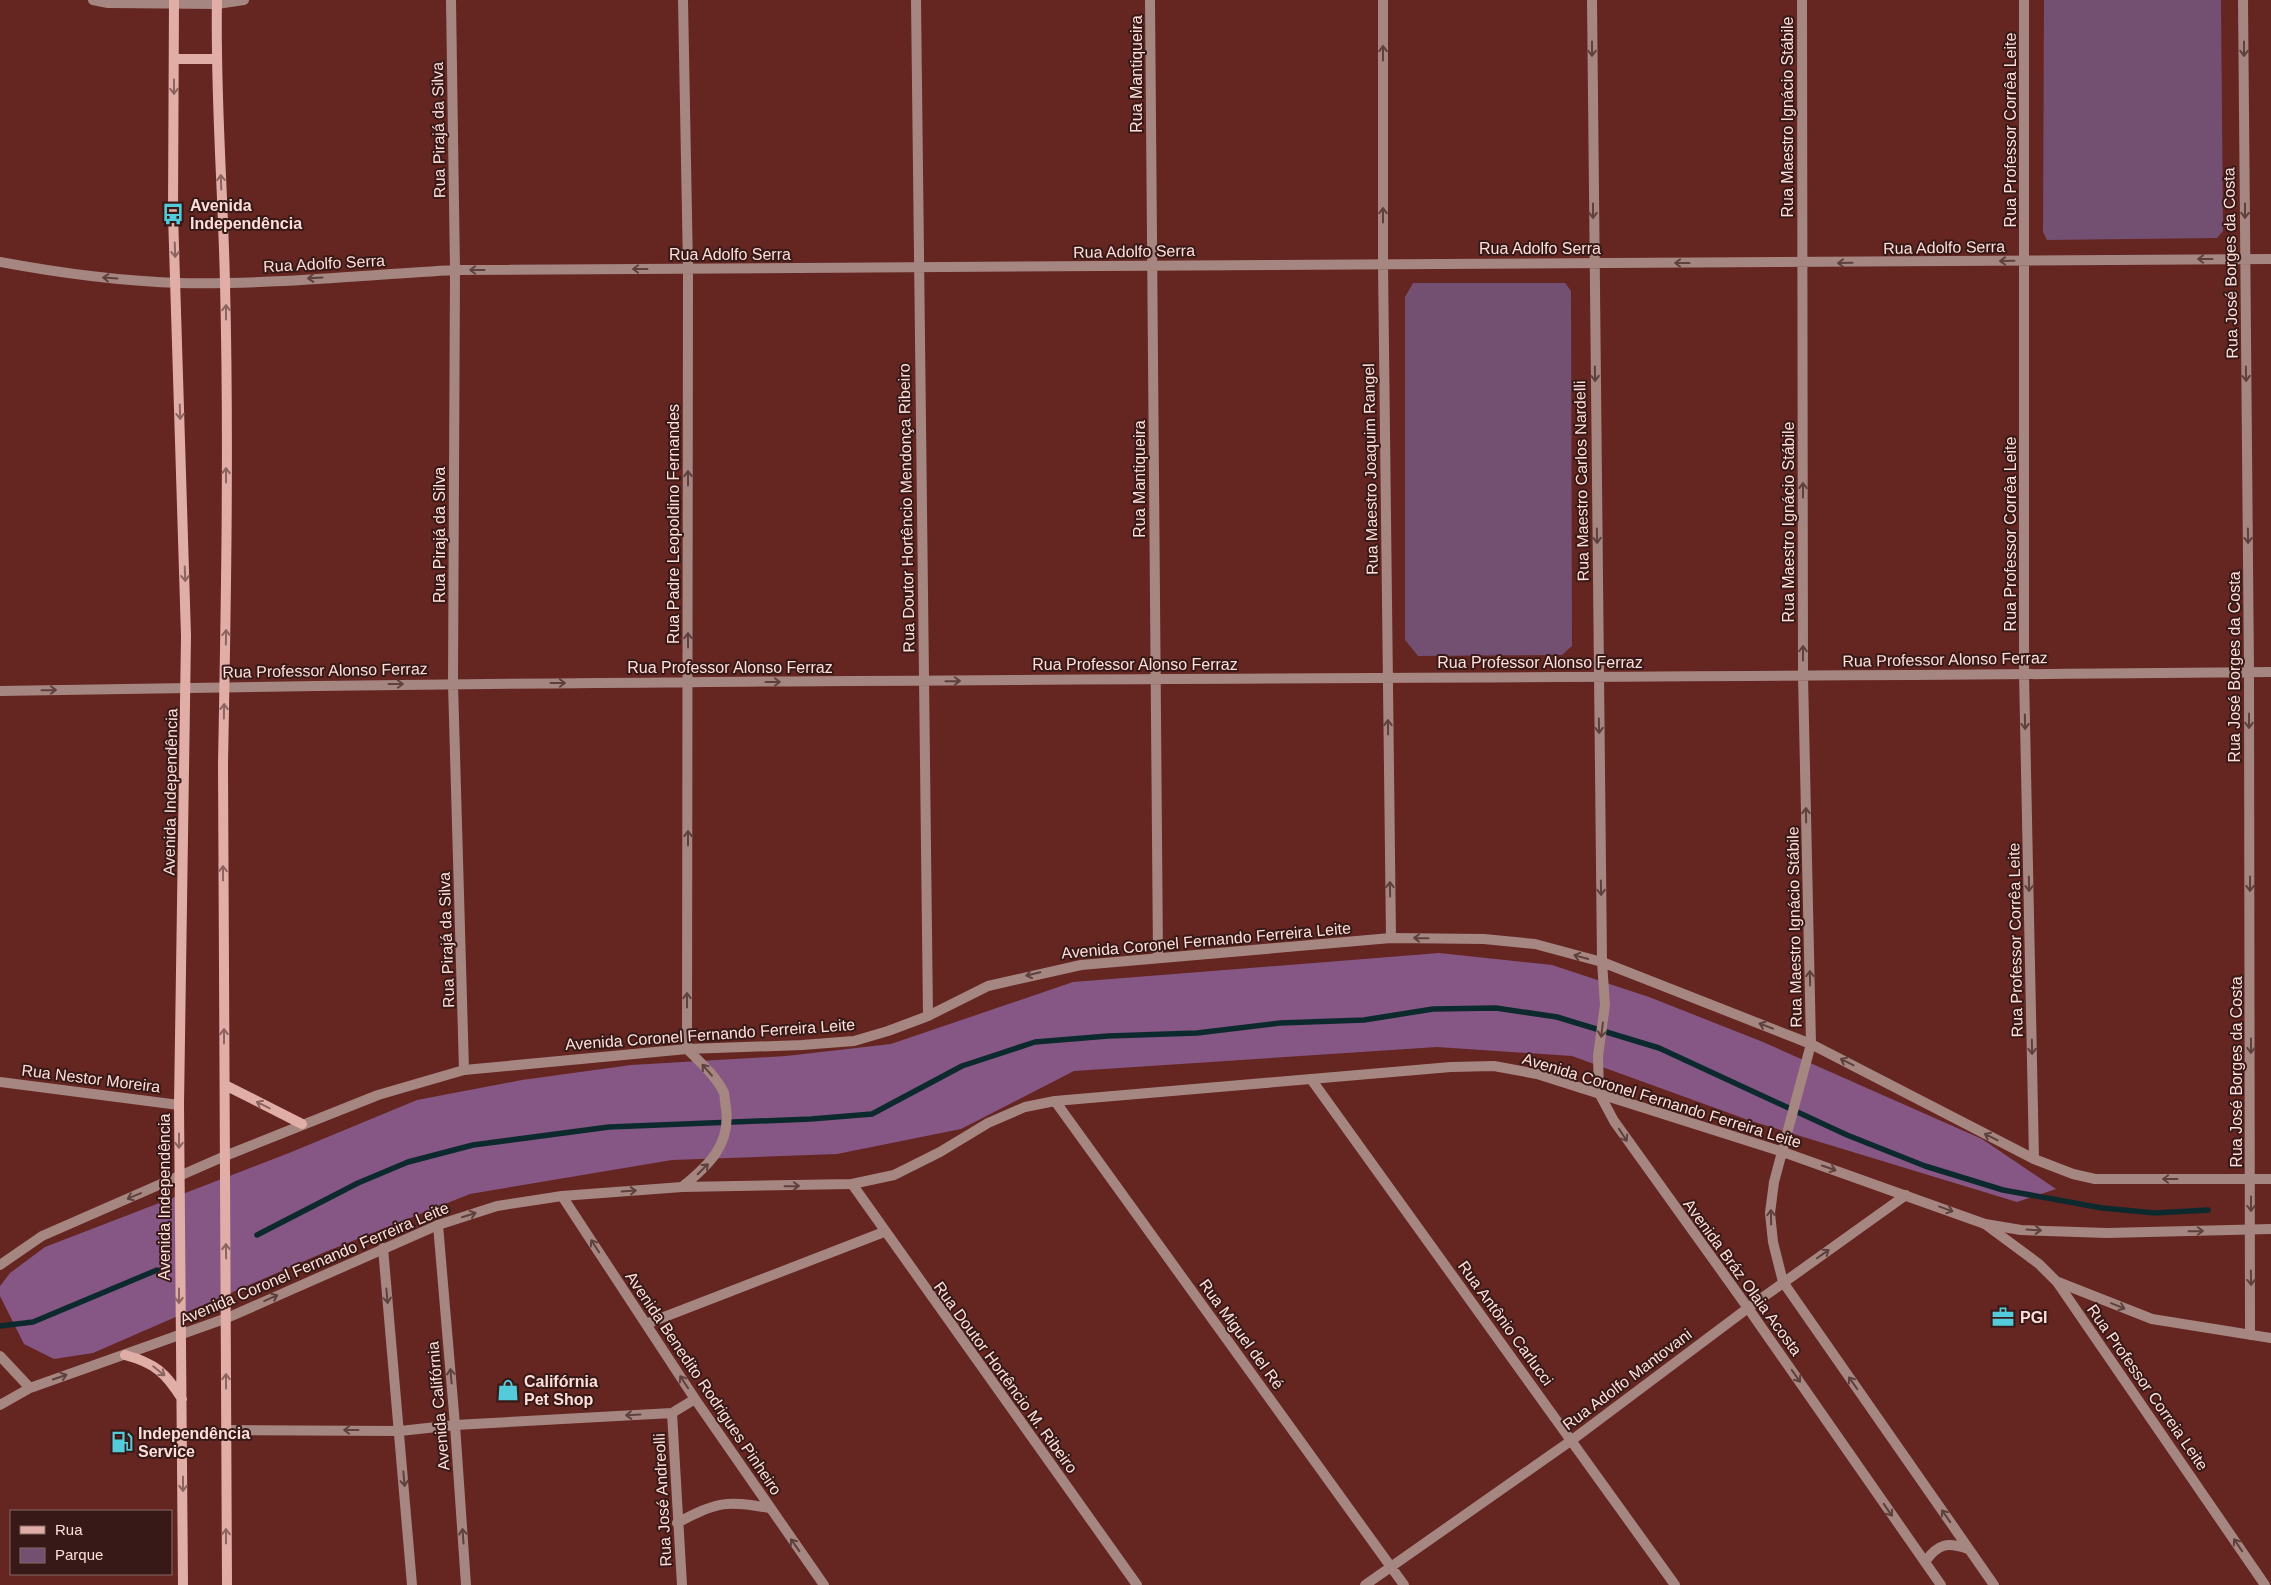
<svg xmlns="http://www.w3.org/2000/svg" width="2271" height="1585" viewBox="0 0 2271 1585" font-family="Helvetica,sans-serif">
<rect width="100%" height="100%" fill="#652521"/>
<path fill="#734f72" d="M 2044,0 L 2221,0 L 2223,231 L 2217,238 L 2047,240 L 2043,232 Z
M 1413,283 L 1565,283 L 1571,291 L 1572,646 L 1562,655 L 1418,656 L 1405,640 L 1405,297 Z"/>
<path fill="#865785" d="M 1439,953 L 1552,965 L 1649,997 L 1763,1042 L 1982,1139 L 2056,1189 L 2017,1202 L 1751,1121 L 1572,1056 L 1437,1047 L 1074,1071 L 961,1129 L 837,1154 L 672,1160 L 470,1194 L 325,1252 L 93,1353 L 54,1359 L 24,1344 L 0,1296 L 0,1286 L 10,1273 L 45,1247 L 289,1153 L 417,1100 L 522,1080 L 631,1065 L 786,1056 L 891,1044 L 1073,982 Z"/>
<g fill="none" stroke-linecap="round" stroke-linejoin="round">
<path stroke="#0c2a2e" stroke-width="5.5" d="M 257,1235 L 358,1183 L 408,1162 L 473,1145 L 609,1127 L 811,1119 L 872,1114 L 962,1066 L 1035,1042 L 1108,1036 L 1197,1033 L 1280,1023 L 1364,1020 L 1433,1009 L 1496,1008 L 1557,1017 L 1659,1048 L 1847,1135 L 1925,1166 L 2003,1190 L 2102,1208 L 2155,1213 L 2208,1210
M 0,1326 L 33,1322 L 157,1270"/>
<path stroke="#a68681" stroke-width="10" d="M 93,0 L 108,3 L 217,4 L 244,0
M 451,0 L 455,270 L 453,684 L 464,1070
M 683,0 L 688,268 L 687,1049
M 916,0 L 928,1016
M 1150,0 L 1158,957
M 1383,0 L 1383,264 L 1391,938
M 1592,0 L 1602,962
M 1802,0 L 1803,676 L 1811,1044
M 2024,0 L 2024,673 L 2034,1159
M 2243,0 L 2249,673 L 2250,1335
M 0,262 C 59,273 118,281 177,283 C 270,285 363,275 455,270 L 2271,259
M 0,691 C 757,677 1514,680 2271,672
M 1311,1079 L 1675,1585
M 0,1082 L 179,1105
M 1055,1101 L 1404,1585
M 852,1184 L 1137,1585
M 562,1196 L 695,1399 L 824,1585
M 1985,1224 L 2039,1264 L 2057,1282 L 2265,1585
M 438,1225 L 455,1425 L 466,1585
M 383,1248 L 412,1585
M 2058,1282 L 2152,1319 L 2271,1338
M 646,1324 L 884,1232
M 672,1413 L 682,1585
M 226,1430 L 400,1431 L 455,1425 L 672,1413 L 695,1399
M 677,1523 C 717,1502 725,1500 769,1508
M 1365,1585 L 1572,1440 L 1748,1308"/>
<path stroke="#a68681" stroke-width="10" d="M 1602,962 L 1605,1005 L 1598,1056 L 1599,1093 L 1614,1121 L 1748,1308 L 1941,1585
M 1811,1044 L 1774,1182 L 1770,1213 L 1773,1242 L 1783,1282 L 1994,1585
M 682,1187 C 708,1166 731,1145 726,1108 C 725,1104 725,1097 724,1093 C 716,1076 700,1062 687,1049
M 0,1265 L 42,1236 L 225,1156 L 378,1095 L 464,1070 L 687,1049 L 802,1045 L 854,1041 L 888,1031 L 928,1016 L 988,986 L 1081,965 L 1391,938 L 1484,939 L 1535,944 L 1602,962 L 1811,1044 L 2034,1159 L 2073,1174 L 2095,1179 L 2271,1179
M 1748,1308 L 1906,1195
M 0,1356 L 30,1388
M 0,1405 L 30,1388 L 227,1318 L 438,1225 L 497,1206 L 562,1196 L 682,1187 L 852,1184 L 894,1175 L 940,1152 L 988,1123 L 1025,1107 L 1055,1101 L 1451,1067 L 1494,1066 L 1537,1074 L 1783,1152 L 1985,1224 L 2021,1230 L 2107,1233 L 2271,1229
M 1925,1562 C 1938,1543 1948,1542 1968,1549"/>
<path stroke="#e1aea7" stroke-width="10" d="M 174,0 L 173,214 L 186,636 L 179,1105 L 183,1585
M 217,0 C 215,95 223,189 225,284 C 229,444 226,604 223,764 L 227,1585
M 174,59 L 216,59
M 225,1085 L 302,1124
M 125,1355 C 155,1363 166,1373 182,1399"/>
</g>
<defs><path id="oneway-shaft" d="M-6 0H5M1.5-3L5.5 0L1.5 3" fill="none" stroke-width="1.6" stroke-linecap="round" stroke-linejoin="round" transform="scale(1.25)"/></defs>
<g stroke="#5e403c">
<use href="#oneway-shaft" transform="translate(1592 49) rotate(90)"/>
<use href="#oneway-shaft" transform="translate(2244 49) rotate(90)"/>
<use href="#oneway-shaft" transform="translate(1383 53) rotate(-90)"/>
<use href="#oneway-shaft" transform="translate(1593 211) rotate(90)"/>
<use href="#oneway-shaft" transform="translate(2245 211) rotate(90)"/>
<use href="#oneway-shaft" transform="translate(1383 215) rotate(-90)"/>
<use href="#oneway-shaft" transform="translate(2205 259) rotate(180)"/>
<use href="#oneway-shaft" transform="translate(2007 261) rotate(179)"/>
<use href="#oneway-shaft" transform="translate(1682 263) rotate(-180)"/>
<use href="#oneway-shaft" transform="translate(1845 263) rotate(179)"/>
<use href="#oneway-shaft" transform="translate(640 269) rotate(180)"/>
<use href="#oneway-shaft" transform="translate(477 270) rotate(180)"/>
<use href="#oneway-shaft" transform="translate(110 278) rotate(-176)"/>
<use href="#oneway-shaft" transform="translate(315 278) rotate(177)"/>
<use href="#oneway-shaft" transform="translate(1595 374) rotate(89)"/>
<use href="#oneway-shaft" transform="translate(2246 374) rotate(89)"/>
<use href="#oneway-shaft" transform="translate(688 478) rotate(-90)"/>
<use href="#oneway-shaft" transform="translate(1803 490) rotate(-90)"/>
<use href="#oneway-shaft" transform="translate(1597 536) rotate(89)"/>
<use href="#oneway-shaft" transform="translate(2248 536) rotate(89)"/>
<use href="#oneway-shaft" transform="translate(688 640) rotate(-90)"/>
<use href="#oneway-shaft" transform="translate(1803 653) rotate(-90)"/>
<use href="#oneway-shaft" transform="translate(953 681) rotate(-1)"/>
<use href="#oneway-shaft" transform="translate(773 682)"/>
<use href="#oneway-shaft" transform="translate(558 683)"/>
<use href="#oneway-shaft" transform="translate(396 684)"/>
<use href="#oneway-shaft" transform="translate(49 690) rotate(-1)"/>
<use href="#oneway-shaft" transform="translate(2249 721) rotate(90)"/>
<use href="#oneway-shaft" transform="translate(2025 722) rotate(89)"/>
<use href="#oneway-shaft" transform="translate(1599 726) rotate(89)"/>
<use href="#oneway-shaft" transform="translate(1388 727) rotate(-91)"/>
<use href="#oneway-shaft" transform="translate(1806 815) rotate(-91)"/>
<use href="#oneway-shaft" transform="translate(688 838) rotate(-90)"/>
<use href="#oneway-shaft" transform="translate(2029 884) rotate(89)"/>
<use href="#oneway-shaft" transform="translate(2250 884) rotate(90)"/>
<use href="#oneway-shaft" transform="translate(1601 888) rotate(89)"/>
<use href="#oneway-shaft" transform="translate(1390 889) rotate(-91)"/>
<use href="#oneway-shaft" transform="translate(1421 938) rotate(-179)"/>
<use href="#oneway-shaft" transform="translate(1581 957) rotate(-165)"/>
<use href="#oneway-shaft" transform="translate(1033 974) rotate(166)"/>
<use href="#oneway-shaft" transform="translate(1810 978) rotate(-91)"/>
<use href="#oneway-shaft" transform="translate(687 1000) rotate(-90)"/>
<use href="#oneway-shaft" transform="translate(1766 1026) rotate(-159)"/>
<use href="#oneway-shaft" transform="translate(1602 1030) rotate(97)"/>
<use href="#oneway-shaft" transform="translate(2251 1046) rotate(90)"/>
<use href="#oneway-shaft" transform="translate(2032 1047) rotate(89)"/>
<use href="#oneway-shaft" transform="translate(1847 1062) rotate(-153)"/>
<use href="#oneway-shaft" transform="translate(707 1070) rotate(-131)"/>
<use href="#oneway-shaft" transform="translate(1623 1135) rotate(57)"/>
<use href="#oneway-shaft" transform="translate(1991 1137) rotate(-153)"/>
<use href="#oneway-shaft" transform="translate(1829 1168) rotate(19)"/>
<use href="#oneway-shaft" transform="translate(703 1169) rotate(-45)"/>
<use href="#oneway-shaft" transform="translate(2170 1179) rotate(180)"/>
<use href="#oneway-shaft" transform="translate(792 1186) rotate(-1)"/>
<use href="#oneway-shaft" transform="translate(629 1191) rotate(-4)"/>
<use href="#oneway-shaft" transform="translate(134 1196) rotate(157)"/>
<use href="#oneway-shaft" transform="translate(2251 1204) rotate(90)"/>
<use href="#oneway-shaft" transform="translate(1946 1209) rotate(20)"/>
<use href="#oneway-shaft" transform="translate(469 1215) rotate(-17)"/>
<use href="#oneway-shaft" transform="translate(1771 1217) rotate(-91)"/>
<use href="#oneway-shaft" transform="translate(2034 1230) rotate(3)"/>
<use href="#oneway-shaft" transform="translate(2196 1231) rotate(-1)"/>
<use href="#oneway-shaft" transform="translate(595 1246) rotate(-123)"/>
<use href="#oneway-shaft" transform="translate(1823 1254) rotate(-35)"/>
<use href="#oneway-shaft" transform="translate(2251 1278) rotate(89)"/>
<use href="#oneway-shaft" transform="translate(387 1296) rotate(85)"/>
<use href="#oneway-shaft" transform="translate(271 1298) rotate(-24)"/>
<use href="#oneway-shaft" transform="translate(2118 1306) rotate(22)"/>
<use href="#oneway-shaft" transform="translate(451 1376) rotate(-95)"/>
<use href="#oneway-shaft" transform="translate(1796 1376) rotate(55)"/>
<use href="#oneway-shaft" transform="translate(60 1377) rotate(-19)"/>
<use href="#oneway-shaft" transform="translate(684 1382) rotate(-123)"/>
<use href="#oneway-shaft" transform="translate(1853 1383) rotate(-125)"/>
<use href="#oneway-shaft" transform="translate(633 1415) rotate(177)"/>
<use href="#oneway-shaft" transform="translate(351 1430) rotate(-180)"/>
<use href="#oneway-shaft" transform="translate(404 1479) rotate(85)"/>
<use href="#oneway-shaft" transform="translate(1888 1510) rotate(55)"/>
<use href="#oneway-shaft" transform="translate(1946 1516) rotate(-125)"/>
<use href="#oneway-shaft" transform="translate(463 1536) rotate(-94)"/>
<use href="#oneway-shaft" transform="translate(795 1545) rotate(-125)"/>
<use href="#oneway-shaft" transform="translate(2238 1545) rotate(-124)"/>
</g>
<g stroke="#8c645f">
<use href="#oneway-shaft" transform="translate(174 87) rotate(90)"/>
<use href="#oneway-shaft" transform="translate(221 182) rotate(-92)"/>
<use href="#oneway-shaft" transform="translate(175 250) rotate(88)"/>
<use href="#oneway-shaft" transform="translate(226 312) rotate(-90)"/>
<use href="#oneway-shaft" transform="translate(180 412) rotate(88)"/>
<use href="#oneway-shaft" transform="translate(226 475) rotate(-90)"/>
<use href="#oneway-shaft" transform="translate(185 574) rotate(88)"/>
<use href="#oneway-shaft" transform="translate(226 637) rotate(-89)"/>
<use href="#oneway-shaft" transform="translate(224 711) rotate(-89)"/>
<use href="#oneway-shaft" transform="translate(223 873) rotate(-90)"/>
<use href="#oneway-shaft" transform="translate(224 1036) rotate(-90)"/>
<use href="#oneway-shaft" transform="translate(263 1105) rotate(-153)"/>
<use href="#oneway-shaft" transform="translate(179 1141) rotate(90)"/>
<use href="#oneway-shaft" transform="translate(226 1251) rotate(-91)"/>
<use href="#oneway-shaft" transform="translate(179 1296) rotate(90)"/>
<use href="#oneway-shaft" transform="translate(159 1371) rotate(39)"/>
<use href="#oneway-shaft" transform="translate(226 1381) rotate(-90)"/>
<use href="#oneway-shaft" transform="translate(183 1484) rotate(90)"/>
<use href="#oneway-shaft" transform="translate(226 1536) rotate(-90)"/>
</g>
<defs>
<g id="bus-bare" transform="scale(1.725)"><path d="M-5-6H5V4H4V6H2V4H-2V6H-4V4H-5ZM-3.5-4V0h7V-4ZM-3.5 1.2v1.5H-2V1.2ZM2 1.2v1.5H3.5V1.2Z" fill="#53cbda" stroke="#371a17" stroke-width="2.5" paint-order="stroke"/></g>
<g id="office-bare" transform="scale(1.725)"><path d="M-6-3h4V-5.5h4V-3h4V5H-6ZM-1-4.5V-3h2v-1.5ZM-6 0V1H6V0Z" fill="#53cbda" stroke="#371a17" stroke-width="2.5" paint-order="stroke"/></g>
<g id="shop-bare" transform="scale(1.725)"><path d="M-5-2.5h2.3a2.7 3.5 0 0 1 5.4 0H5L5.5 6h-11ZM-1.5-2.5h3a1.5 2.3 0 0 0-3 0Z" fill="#53cbda" stroke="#371a17" stroke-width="2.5" paint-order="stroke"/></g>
<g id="fuel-bare" transform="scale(1.725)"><path d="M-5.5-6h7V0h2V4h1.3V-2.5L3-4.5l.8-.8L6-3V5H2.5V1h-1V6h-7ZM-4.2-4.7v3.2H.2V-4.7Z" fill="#53cbda" stroke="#371a17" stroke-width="2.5" paint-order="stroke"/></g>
</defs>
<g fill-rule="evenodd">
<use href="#bus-bare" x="173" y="214"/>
<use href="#office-bare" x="2003" y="1317"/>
<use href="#shop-bare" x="508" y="1390"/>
<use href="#fuel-bare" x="122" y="1442"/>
</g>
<g text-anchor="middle" stroke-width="4" stroke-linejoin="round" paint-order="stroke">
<g font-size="16" fill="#ffded9" stroke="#371a17">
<text transform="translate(1136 74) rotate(-90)" y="6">Rua Mantiqueira</text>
<text transform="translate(1787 117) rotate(-90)" y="6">Rua Maestro Ignácio Stábile</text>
<text transform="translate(438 130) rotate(-91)" y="6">Rua Pirajá da Silva</text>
<text transform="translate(2010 130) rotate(-90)" y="6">Rua Professor Corrêa Leite</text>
<text transform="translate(1944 247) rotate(-1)" y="6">Rua Adolfo Serra</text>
<text x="1540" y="254">Rua Adolfo Serra</text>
<text transform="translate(1134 251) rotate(-1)" y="6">Rua Adolfo Serra</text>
<text x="730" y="260">Rua Adolfo Serra</text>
<text transform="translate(324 263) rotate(-3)" y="6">Rua Adolfo Serra</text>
<text transform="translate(2230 263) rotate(-91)" y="6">Rua José Borges da Costa</text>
<text transform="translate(1370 469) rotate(-91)" y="6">Rua Maestro Joaquim Rangel</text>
<text transform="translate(1139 479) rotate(-90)" y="6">Rua Mantiqueira</text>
<text transform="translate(1581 481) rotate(-91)" y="6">Rua Maestro Carlos Nardelli</text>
<text transform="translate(906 508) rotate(-91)" y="6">Rua Doutor Hortêncio Mendonça Ribeiro</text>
<text transform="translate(1788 522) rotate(-90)" y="6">Rua Maestro Ignácio Stábile</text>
<text transform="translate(673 524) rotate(-90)" y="6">Rua Padre Leopoldino Fernandes</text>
<text transform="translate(2010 534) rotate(-90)" y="6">Rua Professor Corrêa Leite</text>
<text transform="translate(439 535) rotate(-90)" y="6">Rua Pirajá da Silva</text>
<text transform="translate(1945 659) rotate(-1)" y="6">Rua Professor Alonso Ferraz</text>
<text x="1540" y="668">Rua Professor Alonso Ferraz</text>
<text x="1135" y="670">Rua Professor Alonso Ferraz</text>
<text x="730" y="673">Rua Professor Alonso Ferraz</text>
<text transform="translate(2234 667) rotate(-90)" y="6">Rua José Borges da Costa</text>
<text transform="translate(325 670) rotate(-1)" y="6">Rua Professor Alonso Ferraz</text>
<text transform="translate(170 792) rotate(-89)" y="6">Avenida Independência</text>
<text transform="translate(1794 927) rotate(-91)" y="6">Rua Maestro Ignácio Stábile</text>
<text transform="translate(446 940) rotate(-92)" y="6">Rua Pirajá da Silva</text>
<text transform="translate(1206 940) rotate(-5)" y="6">Avenida Coronel Fernando Ferreira Leite</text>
<text transform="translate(2015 940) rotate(-91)" y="6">Rua Professor Corrêa Leite</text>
<text transform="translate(710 1034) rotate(-4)" y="6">Avenida Coronel Fernando Ferreira Leite</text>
<text transform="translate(2236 1072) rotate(-90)" y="6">Rua José Borges da Costa</text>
<text transform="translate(91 1078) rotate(7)" y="6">Rua Nestor Moreira</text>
<text transform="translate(1662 1100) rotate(17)" y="6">Avenida Coronel Fernando Ferreira Leite</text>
<text transform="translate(164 1197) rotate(-90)" y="6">Avenida Independência</text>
<text transform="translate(314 1263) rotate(-23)" y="6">Avenida Coronel Fernando Ferreira Leite</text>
<text transform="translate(1743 1277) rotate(54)" y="6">Avenida Bráz Olaia Acosta</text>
<text transform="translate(1506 1323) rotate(54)" y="6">Rua Antônio Carlucci</text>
<text transform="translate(1242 1334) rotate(54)" y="6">Rua Miguel del Ré</text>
<text transform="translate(1006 1377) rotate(54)" y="6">Rua Doutor Hortêncio M. Ribeiro</text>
<text transform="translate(1627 1379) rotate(-37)" y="6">Rua Adolfo Mantovani</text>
<text transform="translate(704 1383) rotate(56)" y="6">Avenida Benedito Rodrigues Pinheiro</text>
<text transform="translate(2148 1387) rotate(55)" y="6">Rua Professor Correia Leite</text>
<text transform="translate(438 1406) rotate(-95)" y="6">Avenida Califórnia</text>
<text transform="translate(662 1500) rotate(-93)" y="6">Rua José Andreolli</text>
</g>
<g font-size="16" font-weight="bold" fill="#ffded9" stroke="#371a17" text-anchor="start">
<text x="190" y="211">Avenida<tspan x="190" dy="18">Independência</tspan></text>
<text x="2020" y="1323">PGI</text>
<text x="524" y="1387">Califórnia<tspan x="524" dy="18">Pet Shop</tspan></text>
<text x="138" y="1439">Independência<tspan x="138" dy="18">Service</tspan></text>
</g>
</g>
<rect x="10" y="1510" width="162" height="65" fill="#371a17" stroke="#876865"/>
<rect x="20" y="1526" width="25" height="8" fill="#e1aea7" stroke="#876865"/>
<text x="55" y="1535" font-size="15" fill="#ffded9">Rua</text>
<rect x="20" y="1548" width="25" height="15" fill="#734f72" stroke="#876865"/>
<text x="55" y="1560" font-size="15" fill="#ffded9">Parque</text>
</svg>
